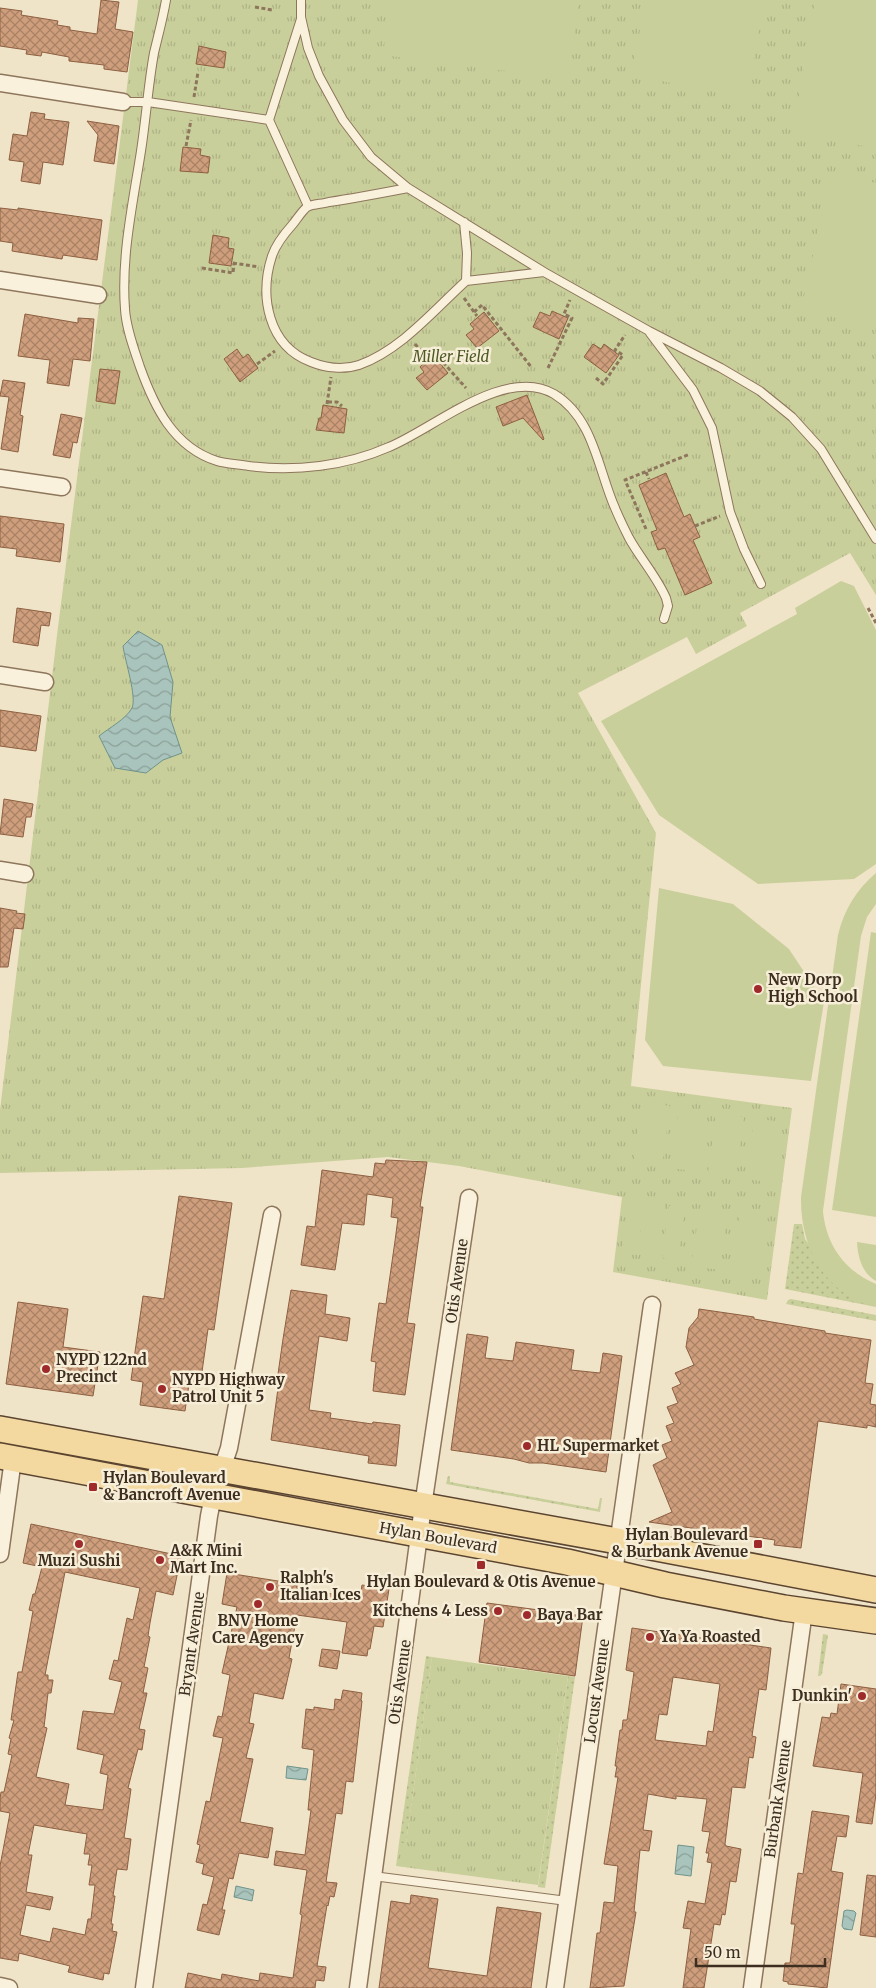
<svg xmlns="http://www.w3.org/2000/svg" width="876" height="1988" viewBox="0 0 876 1988" font-family="Merriweather,serif">
<defs>
<pattern id="grass-dots" width="8" height="8" patternUnits="userSpaceOnUse" patternTransform="scale(1.25)"><rect width="8" height="8" fill="#c9cf9b"/><path d="M2 2h.1M6 6h.1" fill="none" stroke="#aeb285" stroke-width="1.8" stroke-linecap="round"/></pattern>
<pattern id="park-tufts" width="24" height="20" patternUnits="userSpaceOnUse" patternTransform="scale(1.25)"><rect width="24" height="20" fill="#c9cf9b"/><path d="M3 7l-1-3M5 7V3M7 7l1-3M15 17l-1-3M17 17v-4M19 17l1-3" fill="none" stroke="#aeb285"/></pattern>
<pattern id="water-waves" width="16" height="10" patternUnits="userSpaceOnUse" patternTransform="scale(1.25)"><rect width="16" height="10" fill="#a9c4bc"/><path d="M0 5q4-4 8 0t8 0" fill="none" stroke="#8ba098"/></pattern>
<pattern id="building-cross-hatch" width="8" height="8" patternUnits="userSpaceOnUse" patternTransform="scale(1.25)"><rect width="8" height="8" fill="#cf9f7d"/><path d="M0 0l8 8M0 8l8-8" fill="none" stroke="#a98266"/></pattern>
</defs>
<rect width="100%" height="100%" fill="#f0e4c8"/>
<path fill="url(#grass-dots)" d="M 794,1224 L 802,1224 L 805,1239 L 849,1295 L 876,1307 L 785,1289 Z
M 791,1299 L 876,1315 L 876,1321 L 786,1304 L 788,1300 Z
M 448,1476 L 450,1476 L 450,1482 L 598,1509 L 600,1498 L 602,1498 L 600,1512 L 446,1484 Z
M 823,1634 L 828,1635 L 822,1674 L 820,1676 L 818,1676 Z
M 426,1656 L 432,1657 L 406,1844 L 399,1843 Z
M 568,1676 L 575,1677 L 545,1888 L 538,1887 Z"/>
<path fill="url(#park-tufts)" d="M 138,0 L 876,0 L 876,595 L 850,553 L 740,613 L 747,626 L 696,654 L 687,637 L 578,693 L 656,833 L 631,1086 L 792,1108 L 767,1300 L 613,1272 L 622,1197 L 459,1166 L 388,1157 L 242,1168 L 0,1173 L 0,1110 L 57,635 Z
M 432,1657 L 568,1676 L 538,1885 L 396,1866 L 399,1843 L 406,1843 Z"/>
<path fill="#c9cf9b" d="M 390,0 L 578,0 L 569,79 L 383,55 Z
M 646,0 L 765,0 L 746,98 L 631,75 Z
M 815,0 L 876,0 L 876,148 L 793,134 Z
M 831,173 L 876,183 L 876,326 L 801,310 Z
M 841,581 L 854,586 L 876,630 L 876,864 L 854,879 L 758,884 L 659,815 L 601,721 L 797,614 L 795,608 Z
M 876,873 L 876,904 L 867,917 L 861,936 L 823,1211 C 826,1245 845,1271 876,1284 L 876,1307 C 824,1295 800,1246 801,1197 L 838,935 C 844,910 856,890 876,873 Z
M 659,888 L 733,904 L 789,949 L 824,1002 L 811,1081 L 663,1066 L 645,1040 Z
M 871,932 L 876,933 L 876,1217 L 832,1210 Z
M 642,1102 L 670,1106 L 662,1167 L 634,1162 Z
M 679,1107 L 707,1111 L 699,1172 L 670,1168 Z
M 716,1113 L 744,1117 L 736,1177 L 708,1173 Z
M 754,1118 L 782,1122 L 774,1183 L 746,1179 Z
M 629,1200 L 644,1202 L 637,1255 L 622,1253 Z
M 649,1203 L 665,1205 L 658,1258 L 642,1256 Z
M 669,1206 L 685,1208 L 678,1261 L 662,1258 Z
M 700,1206 L 728,1210 L 720,1270 L 691,1266 Z
M 740,1211 L 768,1215 L 760,1276 L 731,1272 Z
M 857,1242 L 876,1245 L 876,1281 C 862,1273 858,1258 857,1242 Z"/>
<path fill="url(#water-waves)" stroke="#6f938a" d="M 138,631 L 162,645 L 173,682 L 170,717 L 182,753 L 163,760 L 146,773 L 115,768 L 99,736 C 109,728 126,719 132,708 C 137,697 125,661 123,646 Z
M 287,1766 L 308,1769 L 306,1780 L 286,1778 Z
M 678,1845 L 694,1847 L 691,1876 L 675,1874 Z
M 236,1886 L 254,1890 L 252,1901 L 234,1897 Z
M 847,1910 L 854,1911 L 856,1913 L 852,1930 L 844,1929 L 842,1926 L 844,1911 Z"/>
<path fill="url(#building-cross-hatch)" stroke="#8d5f41" fill-rule="evenodd" d="M 101,0 L 119,2 L 115,29 L 133,32 L 127,72 L 104,69 L 104,65 L 69,61 L 69,57 L 42,52 L 41,56 L 26,54 L 27,50 L 0,46 L 0,8 L 22,11 L 21,15 L 58,21 L 57,25 L 70,27 L 70,30 L 97,34 Z
M 199,46 L 226,52 L 224,68 L 196,64 Z
M 31,112 L 45,114 L 44,119 L 69,122 L 63,165 L 43,162 L 40,184 L 21,181 L 24,162 L 9,160 L 13,134 L 27,136 Z
M 87,121 L 119,126 L 114,164 L 94,161 L 98,135 Z
M 183,147 L 201,149 L 200,155 L 210,157 L 208,173 L 180,171 Z
M 0,208 L 18,210 L 18,208 L 102,220 L 97,260 L 63,255 L 62,259 L 12,251 L 13,243 L 0,241 Z
M 213,235 L 229,238 L 228,248 L 234,249 L 231,266 L 209,263 Z
M 552,311 L 568,318 L 559,339 L 533,327 L 540,312 L 550,316 Z
M 484,312 L 499,331 L 477,348 L 466,335 L 474,329 L 470,324 Z
M 25,314 L 78,323 L 78,318 L 94,319 L 90,361 L 73,359 L 69,386 L 47,383 L 50,360 L 18,356 Z
M 593,344 L 601,349 L 604,344 L 619,355 L 606,373 L 584,357 Z
M 237,349 L 243,358 L 248,354 L 258,368 L 240,382 L 224,359 Z
M 433,355 L 448,373 L 427,390 L 416,378 L 424,372 L 420,367 Z
M 100,369 L 120,371 L 115,404 L 96,401 Z
M 3,380 L 25,383 L 20,415 L 23,416 L 18,452 L 1,449 L 9,397 L 0,396 Z
M 527,395 L 544,439 L 543,440 L 523,418 L 503,426 L 496,407 Z
M 323,405 L 347,409 L 344,433 L 316,430 L 319,418 L 321,418 Z
M 61,414 L 82,418 L 77,443 L 73,442 L 70,458 L 53,455 Z
M 666,473 L 684,517 L 690,514 L 695,526 L 700,537 L 693,540 L 712,583 L 685,595 L 665,548 L 658,550 L 651,532 L 657,530 L 639,485 Z
M 0,516 L 64,524 L 60,562 L 16,556 L 17,549 L 0,547 Z
M 17,608 L 51,613 L 49,626 L 41,625 L 38,646 L 13,642 Z
M 0,710 L 41,716 L 36,751 L 0,746 Z
M 4,799 L 33,804 L 31,817 L 26,817 L 23,837 L 0,834 Z
M 0,908 L 17,911 L 16,913 L 25,914 L 23,929 L 14,928 L 8,967 L 0,967 Z
M 386,1160 L 427,1162 L 420,1207 L 423,1207 L 407,1323 L 415,1324 L 405,1395 L 373,1391 L 376,1362 L 371,1361 L 379,1303 L 386,1304 L 395,1241 L 398,1218 L 391,1217 L 393,1198 L 367,1194 L 364,1225 L 342,1223 L 335,1270 L 301,1265 L 307,1226 L 315,1227 L 322,1170 L 373,1177 L 375,1163 L 385,1164 Z
M 179,1196 L 232,1203 L 214,1330 L 208,1329 L 200,1386 L 189,1384 L 185,1411 L 140,1405 L 143,1382 L 131,1380 L 143,1296 L 164,1299 Z
M 291,1290 L 327,1295 L 325,1314 L 350,1318 L 347,1341 L 319,1336 L 309,1410 L 331,1413 L 330,1418 L 372,1424 L 373,1422 L 400,1425 L 396,1466 L 368,1463 L 369,1456 L 271,1440 L 279,1381 L 277,1381 L 283,1339 Z
M 18,1302 L 68,1309 L 63,1347 L 100,1352 L 93,1396 L 6,1384 Z
M 699,1309 L 754,1317 L 754,1319 L 825,1331 L 825,1333 L 871,1340 L 865,1383 L 873,1384 L 870,1404 L 876,1405 L 876,1427 L 867,1425 L 867,1428 L 818,1421 L 801,1548 L 774,1545 L 775,1540 L 649,1522 L 672,1512 L 653,1465 L 667,1458 L 662,1445 L 672,1441 L 666,1426 L 674,1423 L 667,1407 L 678,1403 L 672,1388 L 681,1384 L 675,1373 L 694,1365 L 686,1347 L 689,1328 L 698,1317 Z
M 467,1334 L 488,1337 L 485,1358 L 513,1361 L 516,1342 L 574,1350 L 571,1370 L 600,1373 L 603,1353 L 622,1356 L 606,1472 L 543,1463 L 529,1463 L 514,1459 L 451,1450 Z
M 31,1524 L 181,1556 L 173,1595 L 156,1591 L 150,1623 L 148,1636 L 150,1637 L 144,1667 L 148,1668 L 143,1693 L 147,1693 L 139,1729 L 145,1730 L 142,1750 L 138,1749 L 128,1788 L 131,1789 L 124,1838 L 131,1839 L 127,1870 L 117,1869 L 113,1896 L 115,1896 L 111,1924 L 113,1924 L 112,1931 L 117,1932 L 109,1974 L 104,1973 L 103,1980 L 68,1972 L 70,1966 L 19,1953 L 18,1961 L 0,1958 L 0,1866 L 10,1813 L 0,1811 L 0,1799 L 1,1792 L 4,1792 L 12,1755 L 8,1754 L 11,1739 L 9,1738 L 14,1720 L 11,1720 L 18,1672 L 22,1672 L 33,1611 L 29,1610 L 33,1594 L 35,1594 L 42,1567 L 23,1563 ZM 65,1572 L 140,1588 L 133,1620 L 127,1618 L 118,1661 L 114,1660 L 109,1679 L 122,1682 L 114,1714 L 83,1711 L 77,1749 L 104,1755 L 100,1773 L 108,1775 L 103,1810 L 65,1805 L 69,1784 L 36,1777 L 47,1728 L 44,1727 L 48,1693 L 51,1693 L 53,1680 L 48,1680 L 48,1675 L 45,1675 ZM 34,1825 L 87,1834 L 84,1854 L 90,1854 L 88,1865 L 92,1865 L 89,1885 L 95,1885 L 91,1919 L 88,1919 L 85,1935 L 53,1928 L 50,1942 L 20,1935 L 26,1905 L 50,1910 L 53,1897 L 26,1892 L 32,1855 L 28,1855 Z
M 227,1573 L 297,1584 L 297,1589 L 360,1598 L 362,1585 L 389,1589 L 383,1627 L 374,1626 L 370,1649 L 368,1649 L 367,1656 L 342,1653 L 347,1622 L 297,1615 L 289,1658 L 292,1659 L 283,1699 L 254,1693 L 249,1723 L 254,1724 L 246,1758 L 253,1759 L 240,1822 L 273,1828 L 268,1858 L 239,1853 L 233,1879 L 229,1878 L 222,1910 L 225,1910 L 219,1935 L 197,1930 L 203,1904 L 207,1905 L 214,1877 L 202,1874 L 204,1864 L 196,1862 L 200,1845 L 197,1844 L 206,1801 L 210,1802 L 223,1738 L 213,1736 L 218,1716 L 222,1717 L 230,1675 L 222,1673 L 237,1607 L 222,1604 Z
M 487,1603 L 583,1616 L 575,1676 L 479,1662 Z
M 632,1628 L 771,1648 L 766,1690 L 759,1689 L 752,1736 L 756,1737 L 753,1758 L 749,1757 L 745,1788 L 732,1787 L 725,1844 L 726,1846 L 741,1849 L 736,1882 L 730,1881 L 725,1915 L 722,1914 L 720,1925 L 714,1924 L 704,1988 L 683,1988 L 691,1929 L 683,1928 L 688,1901 L 705,1904 L 712,1863 L 707,1862 L 709,1853 L 706,1853 L 710,1832 L 702,1831 L 707,1799 L 676,1796 L 676,1799 L 648,1794 L 643,1830 L 652,1831 L 649,1851 L 640,1850 L 634,1912 L 636,1912 L 624,1986 L 590,1988 L 597,1933 L 600,1933 L 604,1902 L 614,1903 L 618,1866 L 604,1864 L 618,1777 L 615,1777 L 617,1766 L 615,1766 L 620,1730 L 622,1730 L 623,1720 L 627,1720 L 634,1672 L 626,1670 ZM 673,1677 L 720,1684 L 713,1732 L 708,1731 L 706,1746 L 655,1740 L 659,1714 L 667,1715 Z
M 322,1649 L 340,1651 L 337,1669 L 319,1666 Z
M 841,1684 L 876,1689 L 876,1794 L 872,1824 L 856,1822 L 863,1773 L 813,1766 L 822,1717 L 830,1718 L 831,1713 L 837,1714 Z
M 343,1690 L 362,1693 L 361,1700 L 362,1701 L 353,1782 L 346,1781 L 342,1814 L 336,1813 L 326,1882 L 337,1883 L 334,1897 L 330,1896 L 328,1906 L 327,1905 L 317,1966 L 326,1967 L 324,1981 L 316,1980 L 315,1988 L 185,1988 L 188,1973 L 221,1980 L 222,1974 L 259,1981 L 260,1973 L 293,1978 L 302,1915 L 300,1914 L 307,1870 L 274,1865 L 276,1851 L 305,1855 L 311,1810 L 308,1810 L 314,1750 L 302,1748 L 306,1709 L 314,1710 L 314,1707 L 334,1710 L 335,1699 L 341,1700 Z
M 812,1811 L 849,1816 L 846,1837 L 837,1836 L 831,1871 L 843,1873 L 827,1988 L 788,1984 L 788,1982 L 783,1981 L 785,1963 L 790,1963 L 795,1924 L 791,1924 L 798,1873 L 803,1874 Z
M 867,1875 L 876,1876 L 876,1937 L 860,1935 Z
M 411,1895 L 438,1899 L 428,1968 L 487,1976 L 497,1907 L 541,1913 L 531,1988 L 379,1988 L 391,1901 L 410,1904 Z"/>
<g fill="none" stroke-linecap="round" stroke-linejoin="round">
<g stroke="#8d765c" stroke-width="10">
<path id="service" d="M 166,0 C 163,18 158,36 154,53 C 148,86 146,119 141,151 C 133,203 121,256 125,309 C 126,328 134,349 140,367 C 154,406 173,447 217,461 C 226,464 239,464 249,466 C 295,472 346,466 389,447 C 433,429 506,365 554,394 C 594,418 598,470 615,508 C 619,518 624,528 629,538 C 640,558 657,577 666,598 L 668,606 L 664,619
M 301,0 L 301,17 L 308,48 L 319,76 L 343,120 L 371,157 L 408,188 L 544,272 L 649,331 L 721,368 L 760,391 L 792,417 L 821,449 L 876,539
M 301,19 L 269,120 L 308,206
M 123,102 L 148,102 L 269,120
M 408,188 C 382,193 356,198 329,202 C 323,204 312,204 307,207 C 302,211 297,219 293,224 C 284,234 276,244 272,256 C 259,296 268,346 311,362 C 326,368 344,370 359,365 C 401,350 434,310 466,281
M 464,222 L 467,253 L 466,281 L 544,272
M 650,333 L 693,390 L 712,428 L 730,512 L 744,549 L 761,584
M 373,1876 L 567,1901"/>
</g>
<g stroke="#8d765c" stroke-width="19">
<path id="minor" d="M 0,83 L 123,102
M 0,280 L 98,295
M 0,478 L 62,487
M 0,675 L 45,682
M 0,870 L 25,874
M 0,1554 L 13,1459
M 0,1986 L 9,1988
M 144,1988 L 209,1516 L 213,1496 L 229,1448 L 272,1215
M 358,1988 L 423,1506 L 469,1198
M 555,1988 L 652,1305
M 752,1988 L 804,1611"/>
</g>
<g stroke="#5b4430" stroke-width="28">
<path id="primary" d="M 0,1429 L 656,1548 L 876,1590
M 0,1456 L 567,1562 L 665,1585 L 784,1608 L 876,1621"/>
</g>
<path stroke="#8d765c" stroke-width="3" stroke-dasharray="4 2.5" stroke-linecap="butt" d="M 255,7 L 272,10
M 194,97 L 198,72
M 186,146 L 191,120
M 233,263 L 259,267
M 202,268 L 233,273 L 234,263
M 464,298 L 477,316
M 474,312 L 482,305 L 532,368
M 415,344 L 428,359
M 425,356 L 432,350 L 466,388
M 257,364 L 275,351
M 548,368 L 572,318 L 564,314 L 570,300
M 596,378 L 603,384 L 623,355 L 615,350 L 625,335
M 328,402 L 337,402 L 342,406
M 327,404 L 331,377
M 646,472 L 649,479
M 695,526 L 720,516
M 646,529 L 625,480 L 690,454
M 868,608 L 876,623"/>
<use href="#service" stroke="#faf1dc" stroke-width="8"/>
<use href="#minor" stroke="#faf1dc" stroke-width="16"/>
<use href="#primary" stroke="#f3d9a0" stroke-width="25"/>
</g>
<g fill="#9e2a2b" stroke="#f7eed8" stroke-width="2">
<circle cx="758" cy="989" r="5"/>
<circle cx="46" cy="1369" r="5"/>
<circle cx="162" cy="1389" r="5"/>
<circle cx="527" cy="1446" r="5"/>
<rect x="88" y="1482" width="10" height="10" rx="2.5"/>
<circle cx="79" cy="1544" r="5"/>
<rect x="753" y="1539" width="10" height="10" rx="2.5"/>
<circle cx="160" cy="1560" r="5"/>
<rect x="476" y="1560" width="10" height="10" rx="2.5"/>
<circle cx="270" cy="1587" r="5"/>
<circle cx="258" cy="1604" r="5"/>
<circle cx="498" cy="1611" r="5"/>
<circle cx="527" cy="1615" r="5"/>
<circle cx="650" cy="1637" r="5"/>
<circle cx="862" cy="1696" r="5"/>
</g>
<g text-anchor="middle" stroke-width="5" stroke-linejoin="round" paint-order="stroke">
<g font-size="15" font-style="italic" fill="#4d5a26" stroke="#f7eed8">
<text x="451" y="362">Miller Field</text>
</g>
<g font-size="15" font-weight="bold" fill="#3d2e20" stroke="#f7eed8" text-anchor="start">
<text x="768" y="985">New Dorp<tspan x="768" dy="17">High School</tspan></text>
<text x="56" y="1365">NYPD 122nd<tspan x="56" dy="17">Precinct</tspan></text>
<text x="172" y="1385">NYPD Highway<tspan x="172" dy="17">Patrol Unit 5</tspan></text>
<text x="537" y="1451">HL Supermarket</text>
<text x="103" y="1483">Hylan Boulevard<tspan x="103" dy="17">&amp; Bancroft Avenue</tspan></text>
<text x="748" y="1540" text-anchor="end">Hylan Boulevard<tspan x="748" dy="17">&amp; Burbank Avenue</tspan></text>
<text x="170" y="1556">A&amp;K Mini<tspan x="170" dy="17">Mart Inc.</tspan></text>
<text x="79" y="1566" text-anchor="middle">Muzi Sushi</text>
<text x="280" y="1583">Ralph's<tspan x="280" dy="17">Italian Ices</tspan></text>
<text x="481" y="1587" text-anchor="middle">Hylan Boulevard &amp; Otis Avenue</text>
<text x="488" y="1616" text-anchor="end">Kitchens 4 Less</text>
<text x="537" y="1620">Baya Bar</text>
<text x="258" y="1626" text-anchor="middle">BNV Home<tspan x="258" dy="17">Care Agency</tspan></text>
<text x="660" y="1642">Ya Ya Roasted</text>
<text x="852" y="1701" text-anchor="end">Dunkin'</text>
</g>
<g font-size="15" fill="#3d2e20" stroke="#f7eed8">
<text transform="translate(457 1281) rotate(-82)" y="5">Otis Avenue</text>
<text transform="translate(438 1538) rotate(10)" y="5">Hylan Boulevard</text>
<text transform="translate(192 1644) rotate(-82)" y="5">Bryant Avenue</text>
<text transform="translate(400 1682) rotate(-82)" y="5">Otis Avenue</text>
<text transform="translate(597 1691) rotate(-82)" y="5">Locust Avenue</text>
<text transform="translate(778 1799) rotate(-82)" y="5">Burbank Avenue</text>
</g>
</g>
<path d="M696 1958v8h129v-8" fill="none" stroke="#3d2e20" stroke-width="2.5"/>
<text x="704" y="1958" font-size="15" fill="#3d2e20" stroke="#f7eed8" stroke-width="4" paint-order="stroke">50 m</text>
</svg>
